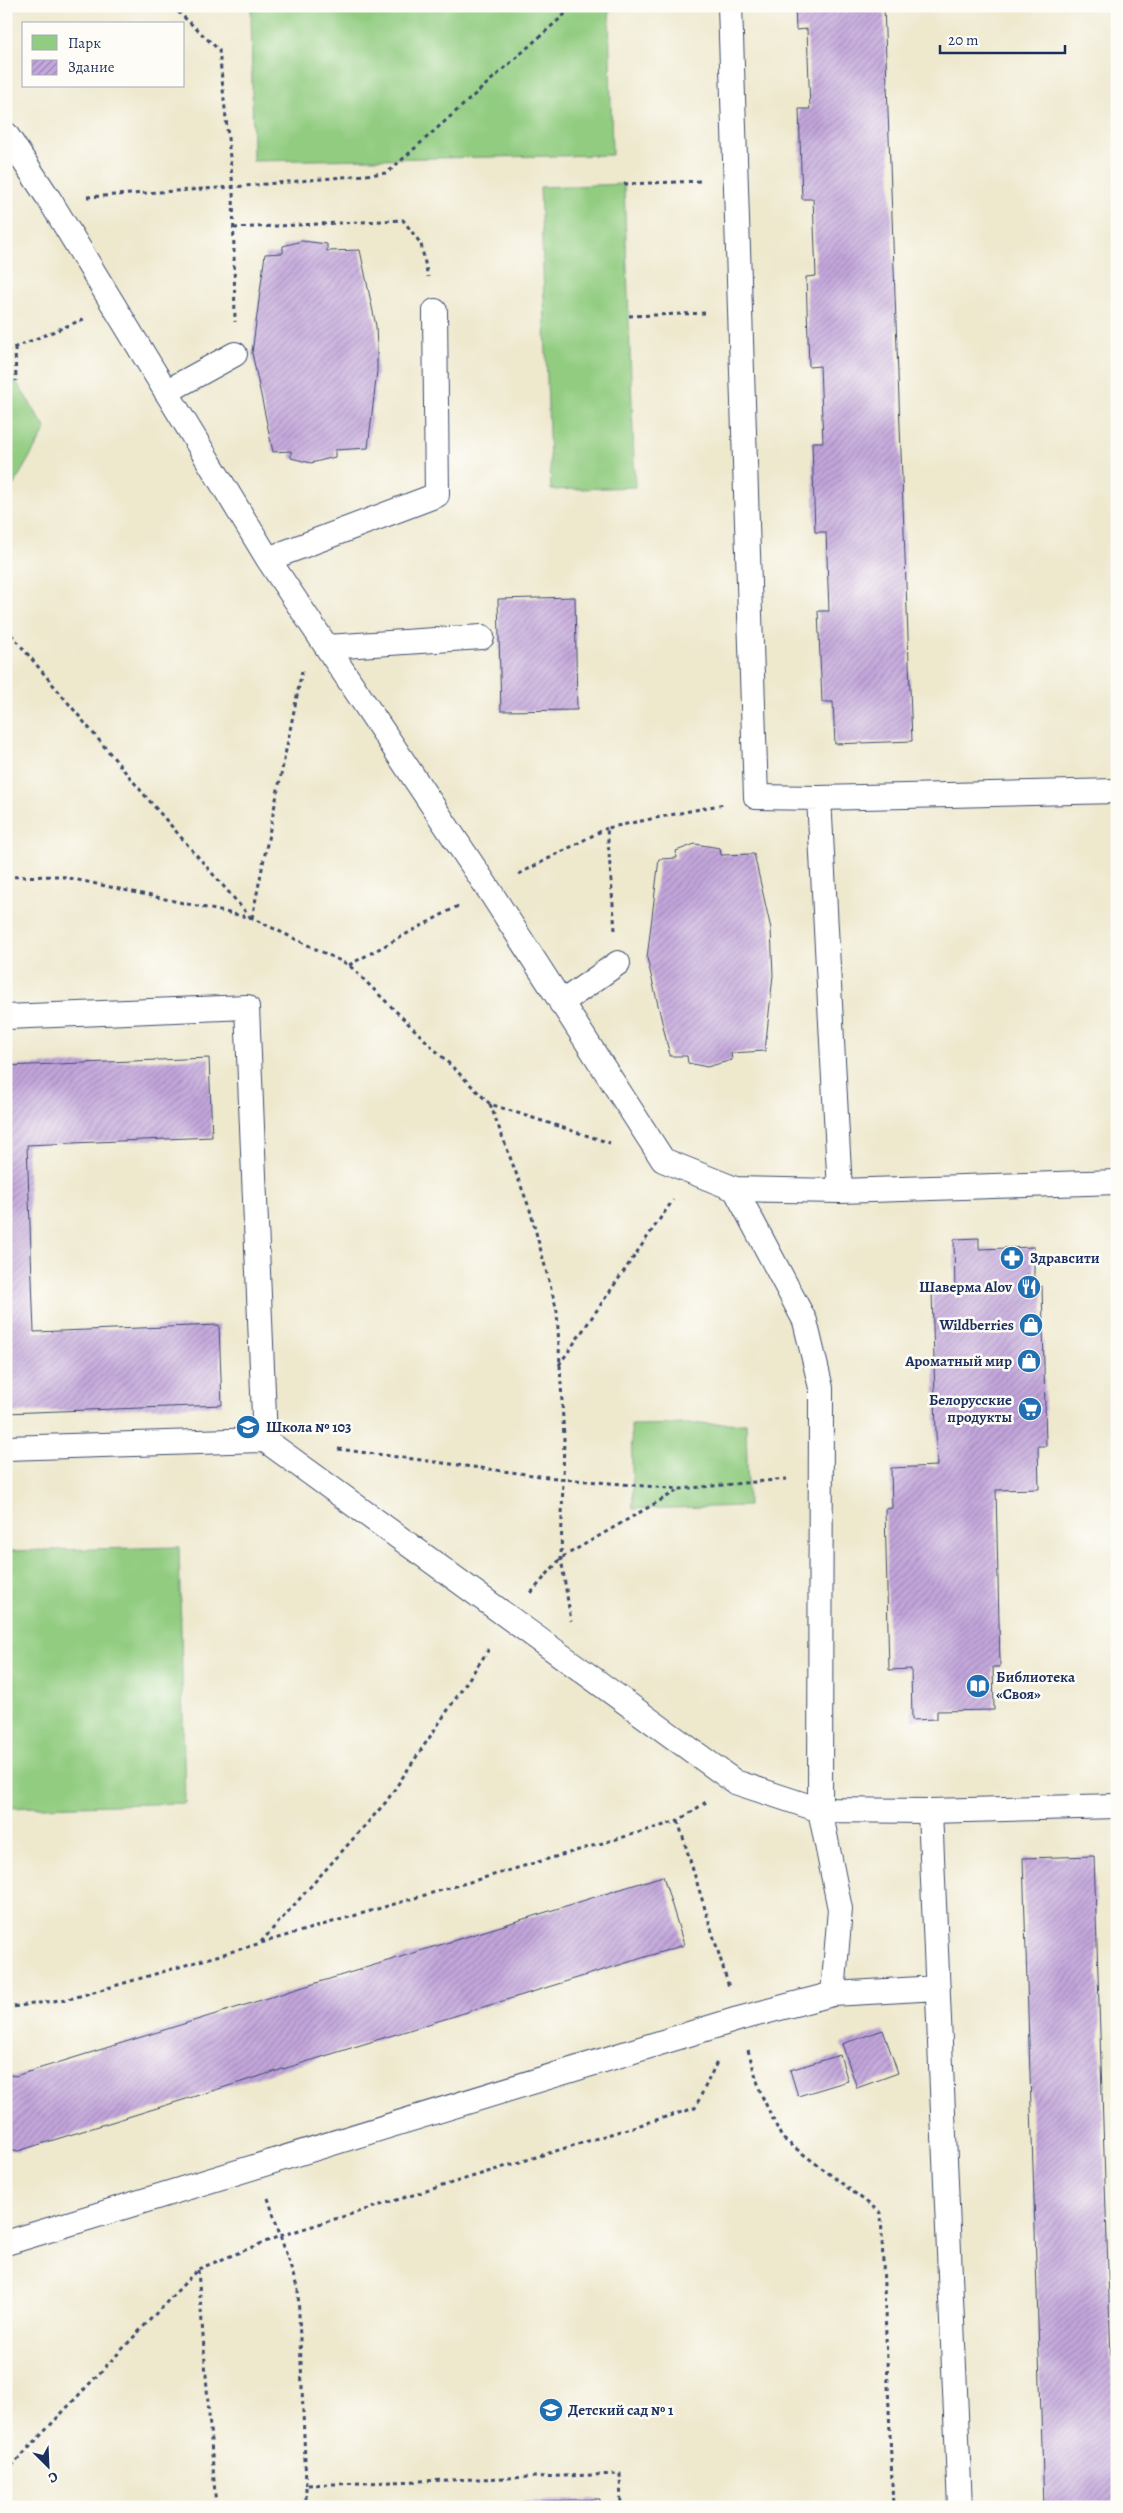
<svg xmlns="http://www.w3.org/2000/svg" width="1123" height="2513" viewBox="0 0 1123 2513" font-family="Alegreya,serif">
<defs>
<pattern id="building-hatch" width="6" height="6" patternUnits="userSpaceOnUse" patternTransform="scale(1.25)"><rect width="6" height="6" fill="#c3a6db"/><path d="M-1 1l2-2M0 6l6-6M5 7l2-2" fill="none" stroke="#9e88b5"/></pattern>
</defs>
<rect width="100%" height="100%" fill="#fdfcf7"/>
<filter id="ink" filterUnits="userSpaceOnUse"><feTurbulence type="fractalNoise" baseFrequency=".02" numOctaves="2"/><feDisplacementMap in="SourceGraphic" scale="10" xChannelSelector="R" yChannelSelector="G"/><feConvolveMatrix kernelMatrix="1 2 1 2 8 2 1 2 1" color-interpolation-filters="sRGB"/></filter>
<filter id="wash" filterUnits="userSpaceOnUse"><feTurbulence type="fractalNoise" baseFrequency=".0096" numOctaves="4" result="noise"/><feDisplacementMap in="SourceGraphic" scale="20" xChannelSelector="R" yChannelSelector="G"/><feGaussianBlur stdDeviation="1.12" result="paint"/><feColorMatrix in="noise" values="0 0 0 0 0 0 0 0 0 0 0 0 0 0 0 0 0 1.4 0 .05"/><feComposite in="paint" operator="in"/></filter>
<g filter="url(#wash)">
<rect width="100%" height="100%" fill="#eee8cd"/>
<path fill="#91cc80" stroke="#567e6f" d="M 251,6 L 609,6 L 612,155 L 253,161 Z
M 624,184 L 635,487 L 551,490 L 540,187 Z
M 16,381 L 46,429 L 13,486 L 6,490 L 6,388 Z
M 746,1423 L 748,1506 L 633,1509 L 631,1425 Z
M 179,1547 L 185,1803 L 6,1808 L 6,1551 Z"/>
<g id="blocks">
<path fill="url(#building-hatch)" d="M 795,6 L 884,6 L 912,741 L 835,744 L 833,702 L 822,702 L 818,611 L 829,611 L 826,532 L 815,532 L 812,442 L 823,442 L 820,366 L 809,367 L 806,277 L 816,276 L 813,199 L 802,199 L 799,109 L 810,109 L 807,29 L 796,30 Z
M 302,241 L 327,244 L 327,251 L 360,250 L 376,326 L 377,349 L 377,371 L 368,448 L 335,450 L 335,457 L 311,463 L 291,458 L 291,451 L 273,452 L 252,353 L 265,254 L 283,253 L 283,246 Z
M 575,597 L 577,710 L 501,711 L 498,599 Z
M 695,844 L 720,848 L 721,855 L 754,854 L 771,929 L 773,975 L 765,1051 L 731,1053 L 732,1060 L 707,1067 L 688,1063 L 687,1056 L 670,1056 L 647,958 L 659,859 L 677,858 L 676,851 Z
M 209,1058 L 212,1137 L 27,1145 L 34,1332 L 219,1325 L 222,1405 L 6,1413 L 6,1066 Z
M 979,1238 L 979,1249 L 1034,1247 L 1034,1287 L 1042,1286 L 1046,1446 L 1038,1446 L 1039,1489 L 996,1490 L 1000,1667 L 993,1667 L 994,1710 L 937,1711 L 937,1719 L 912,1720 L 911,1669 L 889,1670 L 885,1509 L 892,1508 L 891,1468 L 937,1466 L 932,1291 L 955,1291 L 954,1239 Z
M 1094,1856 L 1116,2507 L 1044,2507 L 1023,1858 Z
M 663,1876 L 684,1945 L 18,2151 L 6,2148 L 6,2074 L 15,2076 Z
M 883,2030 L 898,2073 L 857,2088 L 842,2044 Z
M 840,2055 L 848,2081 L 798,2096 L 790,2070 Z
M 600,2499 L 600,2507 L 521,2507 L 521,2502 Z"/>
</g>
</g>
<g filter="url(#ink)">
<use href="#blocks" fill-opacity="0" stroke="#3b4b6f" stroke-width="1"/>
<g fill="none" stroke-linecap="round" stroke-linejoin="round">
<g stroke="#3b4b6f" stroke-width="26">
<path id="lane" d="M 730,6 L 756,797 L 819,798 L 840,1191
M 6,134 L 49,199 L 268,559 L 489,890 L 663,1160 L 735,1189 L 840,1191 L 1117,1182
M 166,392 L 235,354
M 268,559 L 437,495 L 435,311
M 327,647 L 482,637
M 819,798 L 1117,791
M 561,1003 L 618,963
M 6,1017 L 247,1007 L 265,1440
M 6,1448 L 265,1440 L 735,1782 L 820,1810 L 930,1811 L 1117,1806
M 930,1811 L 960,2507
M 833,1994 L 938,1988
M 6,2243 L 738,2019 L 833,1994 L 840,1909 L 820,1810 L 821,1388 L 805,1321 L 735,1189"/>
</g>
<path stroke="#3b4b6f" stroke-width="3" stroke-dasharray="4 4" stroke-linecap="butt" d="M 172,6 L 219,50 L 233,187 L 235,322
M 624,184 L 702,181
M 87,197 L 233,187 L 387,173 L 574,6
M 234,228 L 403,220 L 421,244 L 428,277
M 629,316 L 707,313
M 15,348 L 16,381
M 6,351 L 84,319
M 6,628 L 147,798 L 251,918
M 519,874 L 607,828
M 6,877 L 60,876 L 252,918 L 349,965 L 490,1104 L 610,1143
M 252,918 L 302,671
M 615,930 L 607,828 L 724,804
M 349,965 L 458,906
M 490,1104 L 530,1210 L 557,1311 L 564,1438 L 561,1558 L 571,1621
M 559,1365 L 673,1200
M 338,1449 L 563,1479 L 680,1489 L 787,1479
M 531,1593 L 561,1558 L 680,1489
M 678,1821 L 729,1987
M 261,1942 L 386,1802 L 491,1646
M 6,2008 L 73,1998 L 678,1821 L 706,1802
M 748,2050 L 761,2094 L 782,2138 L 881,2213 L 893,2507
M 268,2198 L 298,2290 L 306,2485
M 198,2270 L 216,2507
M 6,2472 L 198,2269 L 280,2236 L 695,2108 L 717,2062
M 306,2507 L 306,2485 L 620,2474 L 621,2507"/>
<use href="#lane" stroke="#fff" stroke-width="24"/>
</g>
</g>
<defs>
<g id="pharmacy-disc" transform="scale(1.25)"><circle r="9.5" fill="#1f6fb2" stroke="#fdfcf7"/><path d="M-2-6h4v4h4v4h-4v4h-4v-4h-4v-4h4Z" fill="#fff"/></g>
<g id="restaurant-disc" transform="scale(1.25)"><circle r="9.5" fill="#1f6fb2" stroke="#fdfcf7"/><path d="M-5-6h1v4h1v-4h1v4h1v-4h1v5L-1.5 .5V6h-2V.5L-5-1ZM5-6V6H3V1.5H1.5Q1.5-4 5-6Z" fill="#fff"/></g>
<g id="shop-disc" transform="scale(1.25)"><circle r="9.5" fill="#1f6fb2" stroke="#fdfcf7"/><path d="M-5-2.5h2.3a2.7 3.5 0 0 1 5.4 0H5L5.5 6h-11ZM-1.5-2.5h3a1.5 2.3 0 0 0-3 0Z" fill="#fff"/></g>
<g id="supermarket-disc" transform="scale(1.25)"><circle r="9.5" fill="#1f6fb2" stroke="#fdfcf7"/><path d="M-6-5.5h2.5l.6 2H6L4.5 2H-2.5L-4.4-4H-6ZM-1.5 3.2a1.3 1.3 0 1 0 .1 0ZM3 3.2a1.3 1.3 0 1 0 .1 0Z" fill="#fff"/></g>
<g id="school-disc" transform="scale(1.25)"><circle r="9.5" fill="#1f6fb2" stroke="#fdfcf7"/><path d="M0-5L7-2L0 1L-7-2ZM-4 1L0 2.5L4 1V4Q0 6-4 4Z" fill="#fff"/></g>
<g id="library-disc" transform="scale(1.25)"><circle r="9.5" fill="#1f6fb2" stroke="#fdfcf7"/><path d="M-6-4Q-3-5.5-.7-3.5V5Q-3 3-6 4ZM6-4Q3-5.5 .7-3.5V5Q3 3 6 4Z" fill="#fff"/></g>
</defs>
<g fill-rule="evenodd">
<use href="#pharmacy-disc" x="1012" y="1258"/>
<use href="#restaurant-disc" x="1029" y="1287"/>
<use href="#shop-disc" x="1031" y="1325"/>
<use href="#shop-disc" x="1029" y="1361"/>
<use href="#supermarket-disc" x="1030" y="1409"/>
<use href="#school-disc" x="248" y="1427"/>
<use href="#library-disc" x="978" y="1686"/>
<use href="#school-disc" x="551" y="2410"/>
</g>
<g text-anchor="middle" stroke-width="5" stroke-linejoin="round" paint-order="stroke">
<g font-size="15" font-weight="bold" fill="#1b2f5e" stroke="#fdfcf7" text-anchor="start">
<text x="1030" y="1263">Здравсити</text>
<text x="1012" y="1292" text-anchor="end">Шаверма Alov</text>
<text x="1014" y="1330" text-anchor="end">Wildberries</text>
<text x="1012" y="1366" text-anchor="end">Ароматный мир</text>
<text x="1012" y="1405" text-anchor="end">Белорусские<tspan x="1012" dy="17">продукты</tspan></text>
<text x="266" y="1432">Школа № 103</text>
<text x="996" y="1682">Библиотека<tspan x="996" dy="17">«Своя»</tspan></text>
<text x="568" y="2415">Детский сад № 1</text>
</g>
</g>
<rect width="1123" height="2513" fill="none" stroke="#fdfcf7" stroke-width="25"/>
<rect x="22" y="22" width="162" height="65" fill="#fdfcf7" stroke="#a3aaba"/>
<rect x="32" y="35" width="25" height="15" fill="#91cc80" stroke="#a3aaba"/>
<text x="68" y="48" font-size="15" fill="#1b2f5e">Парк</text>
<rect x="32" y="60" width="25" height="15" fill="url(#building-hatch)" stroke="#a3aaba"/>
<text x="68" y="72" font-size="15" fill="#1b2f5e">Здание</text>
<g transform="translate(48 2466) rotate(156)" stroke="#fdfcf7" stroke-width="4" paint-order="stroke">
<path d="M0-4L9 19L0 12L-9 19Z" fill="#1b2f5e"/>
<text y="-8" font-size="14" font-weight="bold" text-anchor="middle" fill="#1b2f5e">С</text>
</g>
<path d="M940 45v8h125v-8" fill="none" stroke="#1b2f5e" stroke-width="2.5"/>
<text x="948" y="45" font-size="15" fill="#1b2f5e" stroke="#fdfcf7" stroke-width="4" paint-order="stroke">20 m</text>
</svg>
